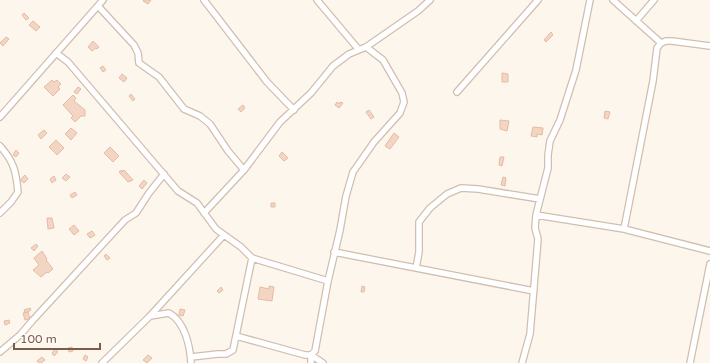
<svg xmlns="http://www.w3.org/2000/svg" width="710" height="363" viewBox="0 0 710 363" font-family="'Varela Round',sans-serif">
<rect width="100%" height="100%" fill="#fdf6ec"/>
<path fill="#f3d5c3" stroke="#e6bba3" d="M 144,0 L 151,0 L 148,4 L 143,1 Z
M 24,13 L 29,18 L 26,20 L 22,15 Z
M 33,21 L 40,27 L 36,31 L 29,25 Z
M 551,32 L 553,35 L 546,42 L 544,40 Z
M 6,37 L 9,39 L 3,46 L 0,43 Z
M 93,41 L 99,47 L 97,49 L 96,48 L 92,51 L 88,47 Z
M 103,66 L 106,70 L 103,72 L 100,68 Z
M 502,73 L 508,74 L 508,82 L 502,82 Z
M 122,74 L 127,78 L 124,82 L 119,78 Z
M 52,80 L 54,82 L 57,80 L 61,84 L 58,87 L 60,89 L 53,96 L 44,87 Z
M 78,87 L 81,89 L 77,94 L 74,92 Z
M 131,94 L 135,99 L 133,101 L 129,96 Z
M 73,95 L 76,98 L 74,101 L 85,110 L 85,116 L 81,116 L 75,122 L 71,118 L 73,116 L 63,105 Z
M 337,102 L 339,104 L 340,102 L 343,103 L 339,108 L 335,105 Z
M 243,105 L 245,108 L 241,112 L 238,109 Z
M 369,110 L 374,117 L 371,119 L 366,112 Z
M 605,111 L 610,112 L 608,119 L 604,118 Z
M 500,120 L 509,121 L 507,131 L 500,129 Z
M 533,127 L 543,128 L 542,135 L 537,134 L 537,137 L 531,136 Z
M 71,128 L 77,133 L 71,140 L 65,134 Z
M 44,130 L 47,133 L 41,139 L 38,135 Z
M 394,133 L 399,137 L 390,149 L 385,146 Z
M 56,140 L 64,148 L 57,155 L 49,147 Z
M 110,147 L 119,156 L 113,162 L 104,153 Z
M 16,150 L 19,153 L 16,157 L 13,155 Z
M 282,152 L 288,158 L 284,161 L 279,156 Z
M 500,157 L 504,157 L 502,166 L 499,165 Z
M 122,170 L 122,172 L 124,170 L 133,180 L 128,182 L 119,172 Z
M 66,174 L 70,177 L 66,181 L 62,178 Z
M 25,175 L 28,179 L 24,183 L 20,180 Z
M 54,176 L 56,180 L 52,183 L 50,179 Z
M 503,177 L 506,178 L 505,186 L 501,185 Z
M 144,180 L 147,183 L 142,189 L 139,186 Z
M 75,192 L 77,195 L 72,198 L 70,195 Z
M 271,203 L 275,203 L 275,207 L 271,207 Z
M 47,218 L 52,218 L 54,228 L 48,229 Z
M 74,225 L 79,231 L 74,235 L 69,229 Z
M 92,231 L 95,235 L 90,238 L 87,234 Z
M 36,244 L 38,246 L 34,251 L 31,248 Z
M 42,251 L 47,259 L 46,260 L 53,269 L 48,273 L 47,272 L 41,277 L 33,270 L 39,265 L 34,258 Z
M 106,254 L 110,258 L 107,260 L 104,256 Z
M 269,286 L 274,287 L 272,301 L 258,299 L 260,287 L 269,289 Z
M 362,286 L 365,287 L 364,292 L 361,292 Z
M 221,287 L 223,290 L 219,293 L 217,291 Z
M 30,308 L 31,310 L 25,313 L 24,310 Z
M 180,309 L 185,310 L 183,316 L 179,315 Z
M 28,312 L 30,319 L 25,320 L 23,313 Z
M 9,320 L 10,323 L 5,325 L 4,321 Z
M 72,347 L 73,351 L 69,352 L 68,348 Z
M 55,349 L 58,352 L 54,356 L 52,353 Z
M 85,355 L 88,357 L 86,361 L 83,359 Z
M 148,355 L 152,358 L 147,363 L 143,360 Z
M 42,357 L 45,360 L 41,363 L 39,363 L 37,361 Z"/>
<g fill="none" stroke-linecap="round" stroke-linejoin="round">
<g stroke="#d1beb0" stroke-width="8">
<path id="street" d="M 204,0 L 267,82 L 294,110
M 317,0 L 359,50
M 613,0 L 661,43
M 98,6 L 134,45 L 138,53 L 139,63 L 159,77 L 184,109 L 200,116 L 210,124 L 228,151 L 244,170
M 636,21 L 654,0
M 56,53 L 68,62 L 178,191 L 197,203 L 216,229 L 241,247 L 252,258 L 328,281
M 457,92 L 538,0
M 0,117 L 103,0
M 0,146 C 14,162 16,171 18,192 L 11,202 L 0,213
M 204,213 L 244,170 L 280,122 L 311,93 L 333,66 L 349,54 L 366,47 L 418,11 L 430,0
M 536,215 L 624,229 L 710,251
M 624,229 L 653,81 L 657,48 L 661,43 L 666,41 L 672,41 L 710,46
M 334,252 L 534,291
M 416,268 L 419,252 L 419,222 L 430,208 L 447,194 L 461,188 L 478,189 L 540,199
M 150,316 L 169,313 C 185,322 190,346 191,363
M 236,336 L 305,355 L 311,355 L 315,351 L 328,281 L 340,230 L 346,196 L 353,172 L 374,142 L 400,113 L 404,102 L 402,93 L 383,60 L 366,47
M 0,352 L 20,335 L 33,320 L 125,220 L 136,213 L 149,193 L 164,174
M 191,357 L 218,354 L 226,354 L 233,350 L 252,258
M 102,363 L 150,316 L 223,236
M 311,363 L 311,355 L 323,363
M 522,363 L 530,334 L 538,239 L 535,228 L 536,215 L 548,168 L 548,155 L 550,141 L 560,120 L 576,70 L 590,0
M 690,363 L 710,264"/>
</g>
<use href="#street" stroke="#fff" stroke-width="5.5"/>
</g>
<path d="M14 343v6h86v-6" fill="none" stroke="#7a5c4d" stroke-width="2"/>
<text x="20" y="343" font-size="12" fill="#7a5c4d" stroke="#fffaf3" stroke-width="3" paint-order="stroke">100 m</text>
</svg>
